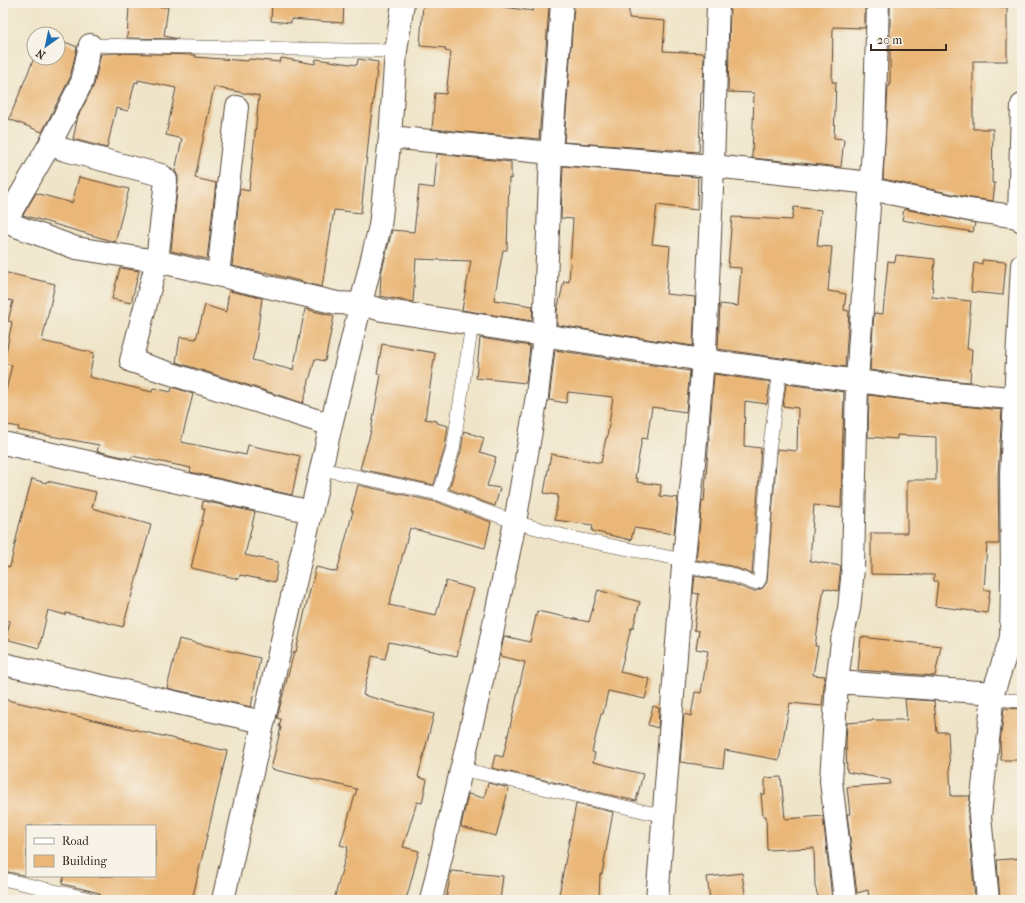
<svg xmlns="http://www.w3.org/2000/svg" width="1025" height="903" viewBox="0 0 1025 903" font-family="'IM FELL French Canon',serif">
<rect width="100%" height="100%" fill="#f7f3e8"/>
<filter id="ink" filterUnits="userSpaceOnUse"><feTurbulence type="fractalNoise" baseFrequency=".025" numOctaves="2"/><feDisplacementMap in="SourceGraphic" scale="8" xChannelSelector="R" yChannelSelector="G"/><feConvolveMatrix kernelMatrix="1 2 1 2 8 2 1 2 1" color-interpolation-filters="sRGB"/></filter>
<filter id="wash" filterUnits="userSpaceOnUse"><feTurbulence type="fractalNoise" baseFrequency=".012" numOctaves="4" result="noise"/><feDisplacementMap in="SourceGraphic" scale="16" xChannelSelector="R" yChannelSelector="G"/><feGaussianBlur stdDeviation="0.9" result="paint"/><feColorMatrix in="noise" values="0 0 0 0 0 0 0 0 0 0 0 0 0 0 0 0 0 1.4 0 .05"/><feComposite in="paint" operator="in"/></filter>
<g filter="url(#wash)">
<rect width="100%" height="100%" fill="#efe4c7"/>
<g id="blocks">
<path fill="#eab778" d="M 272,3 L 344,3 L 343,23 L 291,19 L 291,23 L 271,21 Z
M 423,3 L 474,3 L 533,11 L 534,5 L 549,7 L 539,139 L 432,129 L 435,93 L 446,94 L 451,52 L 445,51 L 446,48 L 420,46 Z
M 607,3 L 629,3 L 629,18 L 665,21 L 663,51 L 704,53 L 703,92 L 701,92 L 699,152 L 564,142 L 574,5 L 607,6 Z
M 730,3 L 865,3 L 865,28 L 833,27 L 832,82 L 836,82 L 834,138 L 844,139 L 841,167 L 752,158 L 754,93 L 728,92 Z
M 890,3 L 935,3 L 935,7 L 1007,7 L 1007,61 L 973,61 L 973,129 L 993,129 L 992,183 L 995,183 L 993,201 L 971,198 L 883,179 L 888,86 L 890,86 Z
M 129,6 L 168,7 L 164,36 L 178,39 L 127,38 Z
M 58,39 L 77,47 L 70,78 L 42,132 L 9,119 L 34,58 L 58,58 Z
M 114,53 L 196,55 L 195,57 L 248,61 L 249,59 L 280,62 L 281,58 L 315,64 L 316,59 L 357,65 L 358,59 L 378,62 L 370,126 L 361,213 L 334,210 L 322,287 L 265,272 L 265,273 L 232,266 L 240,189 L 249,191 L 259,96 L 214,87 L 195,178 L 216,183 L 207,259 L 171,251 L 178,181 L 178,176 L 175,171 L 182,139 L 166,135 L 176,88 L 138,80 L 138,83 L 135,82 L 128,111 L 116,108 L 107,148 L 73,139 L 78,116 L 94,85 L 101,54 Z
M 437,154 L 511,162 L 511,179 L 509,178 L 507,250 L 503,250 L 494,300 L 533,306 L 532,321 L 462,310 L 471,261 L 416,259 L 413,302 L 380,296 L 381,274 L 392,230 L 414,232 L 419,186 L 434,188 Z
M 563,166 L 698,177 L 697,210 L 657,205 L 652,244 L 670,246 L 666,294 L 695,297 L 693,346 L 557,325 L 557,311 L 564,281 L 569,282 L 573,219 L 561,218 Z
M 79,177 L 129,189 L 115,242 L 23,215 L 36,193 L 72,203 Z
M 794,207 L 821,210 L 817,246 L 832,247 L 828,291 L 846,294 L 844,310 L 849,311 L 845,367 L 718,349 L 720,304 L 738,306 L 741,268 L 728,267 L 732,217 L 792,220 Z
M 904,209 L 975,223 L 973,232 L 902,220 Z
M 896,255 L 935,259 L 932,297 L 971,301 L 967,349 L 972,349 L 970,382 L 933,379 L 870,370 L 874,313 L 883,314 L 888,261 L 895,262 Z
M 982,260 L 1006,262 L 1003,295 L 971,292 L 974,263 L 982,264 Z
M 120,268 L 139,271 L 131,303 L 112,299 Z
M 3,272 L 55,284 L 42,341 L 94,353 L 89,377 L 152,392 L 153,388 L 171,392 L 172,387 L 193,394 L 181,442 L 246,455 L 248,445 L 300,456 L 292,495 L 190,472 L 191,468 L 132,456 L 131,459 L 97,451 L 99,445 L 18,430 L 19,427 L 3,424 L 3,403 L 12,365 L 4,363 L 12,322 L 8,321 L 13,301 L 3,299 Z
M 229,291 L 262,298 L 255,350 L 252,360 L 293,370 L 305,309 L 334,316 L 325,361 L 315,359 L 303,403 L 176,362 L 180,337 L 196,339 L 205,305 L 226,312 Z
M 480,338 L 530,346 L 526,383 L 476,378 Z
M 382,344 L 435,353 L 425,419 L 437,421 L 437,423 L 448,426 L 445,447 L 434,485 L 360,469 L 371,431 L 381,375 L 377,374 Z
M 555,350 L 690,371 L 686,412 L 652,407 L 647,439 L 642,438 L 635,478 L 638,478 L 637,482 L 661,485 L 660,496 L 678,498 L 674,534 L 634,528 L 631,540 L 592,531 L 593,525 L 555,520 L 558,495 L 544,493 L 551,454 L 601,463 L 606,438 L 607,438 L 613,397 L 568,392 L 566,403 L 549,400 Z
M 714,374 L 770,382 L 767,404 L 745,401 L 744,446 L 761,448 L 752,574 L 731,566 L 696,560 L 702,501 L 704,502 Z
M 786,384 L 844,392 L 841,508 L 814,505 L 810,561 L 841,566 L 838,591 L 824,588 L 815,646 L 818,646 L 813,675 L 825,676 L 822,706 L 790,703 L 779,760 L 725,750 L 723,768 L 680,762 L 684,714 L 691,716 L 695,692 L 701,693 L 708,651 L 696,649 L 699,631 L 694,630 L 699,594 L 693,593 L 695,576 L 728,582 L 752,591 L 756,591 L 763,588 L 767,582 L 777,449 L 797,451 L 798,408 L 783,406 Z
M 869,395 L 931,403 L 1002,410 L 998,474 L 999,544 L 987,544 L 984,590 L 990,590 L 987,613 L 935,606 L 938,581 L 934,581 L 934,575 L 871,574 L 871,533 L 907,533 L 907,480 L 936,480 L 936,437 L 897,435 L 897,439 L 868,437 Z
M 464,431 L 484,438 L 480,452 L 496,457 L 487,486 L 500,488 L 495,506 L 449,489 L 461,451 Z
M 32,479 L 46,483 L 47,481 L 96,492 L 92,508 L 151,525 L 123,627 L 94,619 L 66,613 L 65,615 L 48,610 L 39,648 L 6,639 L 10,621 L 3,619 L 3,579 L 6,566 L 10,567 L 19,526 Z
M 358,485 L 437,502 L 491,522 L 485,548 L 410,528 L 389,605 L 436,615 L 446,581 L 474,589 L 466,615 L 457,656 L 389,642 L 385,659 L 372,656 L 363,695 L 434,714 L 418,777 L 427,780 L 422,803 L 417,802 L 403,847 L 419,851 L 406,900 L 334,900 L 348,847 L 340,845 L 357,789 L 271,769 L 281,727 L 279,727 L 281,719 L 277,718 L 294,652 L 296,652 L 306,606 L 316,567 L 337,572 L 353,511 L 351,511 Z
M 203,501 L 255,512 L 245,555 L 278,562 L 275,582 L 240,575 L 239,579 L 191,568 L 205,509 L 202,508 Z
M 598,590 L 640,602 L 633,628 L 631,628 L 620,672 L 650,679 L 645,699 L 608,691 L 603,714 L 601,714 L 592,752 L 595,753 L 593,762 L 643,774 L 636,801 L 492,768 L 495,755 L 503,757 L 525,662 L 500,656 L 504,636 L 530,642 L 537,611 L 589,622 Z
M 861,637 L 941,646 L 935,676 L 858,670 Z
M 179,639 L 260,658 L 251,707 L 167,688 Z
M 3,699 L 227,751 L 192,900 L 102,900 L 100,894 L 96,892 L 62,884 L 64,876 L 155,876 L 155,826 L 27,826 L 27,876 L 3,871 Z
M 905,699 L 934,701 L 937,732 L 948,732 L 951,796 L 970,796 L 968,817 L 975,900 L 869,900 L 868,890 L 857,893 L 847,814 L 850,814 L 847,787 L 890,784 L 890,780 L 847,772 L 846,744 L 847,723 L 872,721 L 872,720 L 907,720 Z
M 653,706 L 659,708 L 658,728 L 648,725 Z
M 1004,708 L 1022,709 L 1022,760 L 1001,760 L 1000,743 Z
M 781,777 L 785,819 L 823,816 L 832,899 L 819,900 L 815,886 L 814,848 L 767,850 L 766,816 L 763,816 L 761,794 L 765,794 L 765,778 Z
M 488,783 L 509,788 L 496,836 L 461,827 L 468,794 L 484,798 Z
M 576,804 L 613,812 L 602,874 L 600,874 L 599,900 L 558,900 Z
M 1022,858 L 1022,898 L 1000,900 L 997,860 Z
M 451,871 L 503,876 L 500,900 L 446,900 Z
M 742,873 L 746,900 L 710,900 L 707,877 Z"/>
</g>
</g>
<g filter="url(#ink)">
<use href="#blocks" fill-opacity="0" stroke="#564637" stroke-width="1"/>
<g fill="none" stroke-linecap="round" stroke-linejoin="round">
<g stroke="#564637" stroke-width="14">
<path id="lane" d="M 90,45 L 396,51
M 322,469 L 439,494 L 515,522 L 568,537 L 683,560
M 439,494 L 453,449 L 472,324
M 683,566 L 730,574 L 754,583 L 758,582 L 760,578 L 769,451 L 780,370
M 993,699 L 1022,701
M 462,769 L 664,816
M 3,879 L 94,900"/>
</g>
<g stroke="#564637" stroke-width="24">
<path id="street" d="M 1022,105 L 1019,217 L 1022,221
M 390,137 L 551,153 L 713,166 L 871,183
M 50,144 L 82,82 L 90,45
M 871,189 L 969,210 L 1019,217
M 218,275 L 237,107
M 708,360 L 705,350 L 713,166 L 718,3
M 331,425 L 131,361 L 157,261 L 166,180 L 161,175 L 65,150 L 50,144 L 5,222 L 76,248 L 157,261 L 337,303 L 361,304 L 382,310 L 703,360 L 932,391 L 1022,399
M 3,443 L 312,512
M 3,664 L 263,722
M 837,682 L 993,693
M 223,900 L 331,425 L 380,226 L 390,137 L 396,51 L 403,3
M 431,900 L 486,663 L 515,522 L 537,396 L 544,335 L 551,153 L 562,3
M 657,900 L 683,566 L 695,452 L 703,360
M 845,900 L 831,781 L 837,682 L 843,634 L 849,609 L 853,569 L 857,381 L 874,134 L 878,3
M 988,900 L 980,816 L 993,693 L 1011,638 L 1012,578 L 1011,474 L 1022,265"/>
</g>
<use href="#lane" stroke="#fff" stroke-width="13"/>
<use href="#street" stroke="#fff" stroke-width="22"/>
</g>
</g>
<rect width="1025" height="903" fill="none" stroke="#f7f3e8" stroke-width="16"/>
<rect x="26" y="825" width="130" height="52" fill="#f7f3e8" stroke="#aca397"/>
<rect x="34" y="838" width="20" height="6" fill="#ffffff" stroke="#aca397"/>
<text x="62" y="845" font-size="12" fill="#3b2a1e">Road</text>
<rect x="34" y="855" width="20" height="12" fill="#eab778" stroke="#aca397"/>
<text x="62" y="865" font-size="12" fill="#3b2a1e">Building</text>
<g transform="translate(46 46) rotate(213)"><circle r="19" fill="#f7f3e8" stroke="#aca397"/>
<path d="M0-3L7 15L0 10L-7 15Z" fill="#1f6fb2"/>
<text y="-6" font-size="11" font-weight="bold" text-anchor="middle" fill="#3b2a1e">N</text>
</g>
<path d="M871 44v6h75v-6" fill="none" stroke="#3b2a1e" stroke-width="2"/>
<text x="877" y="44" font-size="12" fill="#3b2a1e" stroke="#f7f3e8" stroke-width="3" paint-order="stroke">20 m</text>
</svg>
